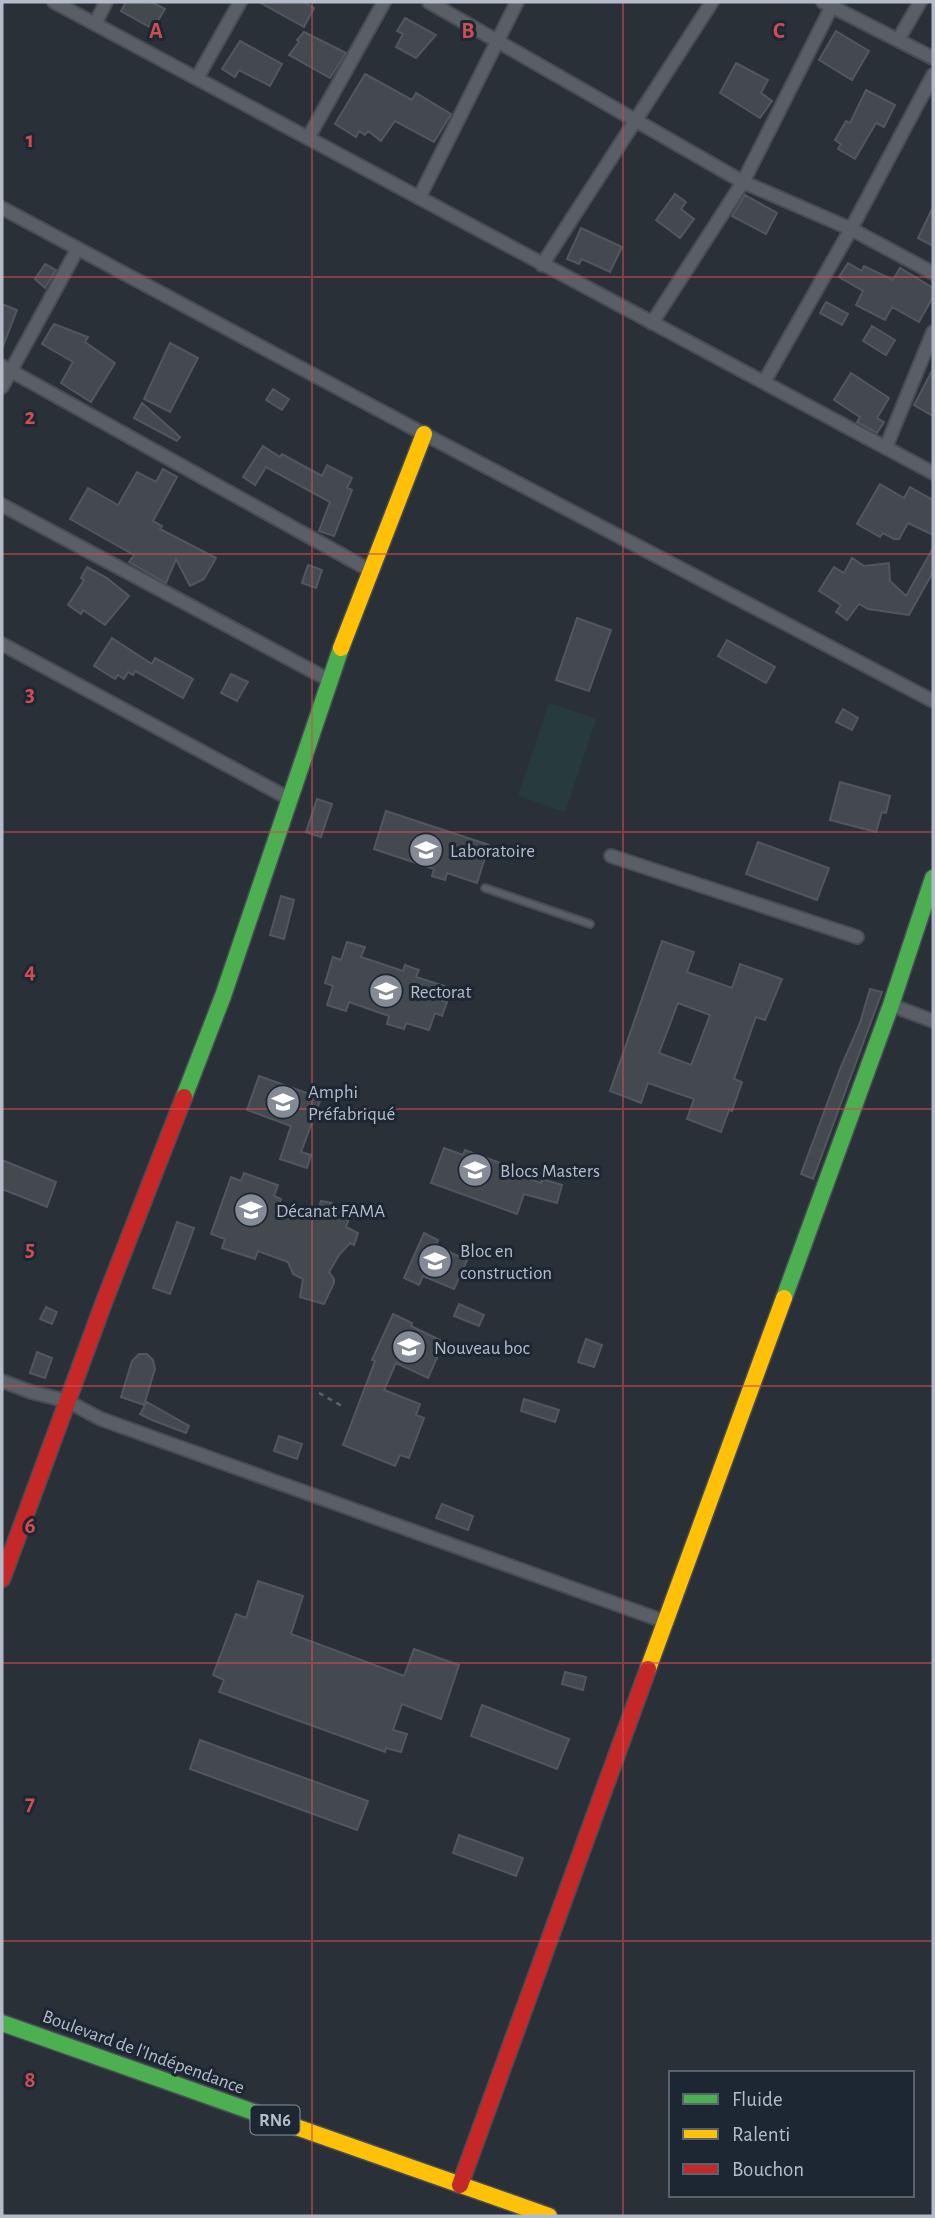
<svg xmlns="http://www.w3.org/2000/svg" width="935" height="2218" viewBox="0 0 935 2218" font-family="'Alegreya Sans',sans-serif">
<rect width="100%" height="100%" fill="#2a3038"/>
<path fill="#273a3e" d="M 549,703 L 596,719 L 565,812 L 518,796 Z"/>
<path fill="#444950" stroke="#52575f" stroke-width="2" fill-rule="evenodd" d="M 126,2 L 151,2 L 165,9 L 153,29 L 121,11 Z
M 259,2 L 304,2 L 314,8 L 304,27 Z
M 405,18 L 436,35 L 416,58 L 396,47 L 403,34 L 397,31 Z
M 836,31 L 869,51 L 852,80 L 819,60 Z
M 304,32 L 346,53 L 330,78 L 289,55 L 299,42 L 297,40 Z
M 240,41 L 282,64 L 270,86 L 239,70 L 235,77 L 222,69 Z
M 736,63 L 768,80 L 761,93 L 772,101 L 760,118 L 720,93 Z
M 365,74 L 412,100 L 416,93 L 451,114 L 434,142 L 395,121 L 381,141 L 368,131 L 365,135 L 359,131 L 356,137 L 335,124 Z
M 866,90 L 895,105 L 884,127 L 876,123 L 855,159 L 838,149 L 841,144 L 835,140 L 846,121 L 850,123 Z
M 675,194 L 686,202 L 681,209 L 694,219 L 680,238 L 656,220 Z
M 745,195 L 777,213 L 766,234 L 732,216 Z
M 933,207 L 933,246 L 918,238 Z
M 581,228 L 622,247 L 610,272 L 582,259 L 579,264 L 567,259 Z
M 848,263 L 862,271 L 864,266 L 893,280 L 900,268 L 933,288 L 933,297 L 919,322 L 892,307 L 885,320 L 856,305 L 863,291 L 839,277 Z
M 45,264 L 56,270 L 45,288 L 35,279 Z
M 826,302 L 848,314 L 842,325 L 820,313 Z
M 2,304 L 17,310 L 3,346 L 2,345 Z
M 54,324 L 88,337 L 85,342 L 115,363 L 91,402 L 61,383 L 73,362 L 42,344 Z
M 872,326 L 895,340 L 886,355 L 863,341 Z
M 170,343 L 198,358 L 170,412 L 144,399 Z
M 933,369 L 933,416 L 914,405 Z
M 851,373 L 889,398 L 877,418 L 884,422 L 877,433 L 857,422 L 860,417 L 834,400 Z
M 273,389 L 289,399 L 282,410 L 266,400 Z
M 142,403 L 180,437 L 177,441 L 134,418 Z
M 263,446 L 280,457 L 282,454 L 322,476 L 327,465 L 352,478 L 347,488 L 352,490 L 334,536 L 319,531 L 330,502 L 266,467 L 255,485 L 243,477 Z
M 163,469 L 177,477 L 153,521 L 162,526 L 160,529 L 216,558 L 204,579 L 190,586 L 176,559 L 166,583 L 129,562 L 134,555 L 70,519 L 88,488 L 118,505 L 137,472 L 156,482 Z
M 880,484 L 904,498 L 910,487 L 933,500 L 933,535 L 908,523 L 899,539 L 894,539 L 883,533 L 880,537 L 857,524 Z
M 933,548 L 933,572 L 909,615 L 868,609 L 859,604 L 847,620 L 836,612 L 841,605 L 819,591 L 834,567 L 844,573 L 852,558 L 864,566 L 889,563 L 890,581 L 906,596 Z
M 308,565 L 322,570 L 316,588 L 302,583 Z
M 87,567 L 107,578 L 129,596 L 105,625 L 83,610 L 81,614 L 68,605 L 84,580 L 81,578 Z
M 577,618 L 611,630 L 589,691 L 556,680 Z
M 112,638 L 152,664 L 155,658 L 193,679 L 183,698 L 135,671 L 133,675 L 128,672 L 124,679 L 118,675 L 115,679 L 94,666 Z
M 727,640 L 775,667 L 766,683 L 718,656 Z
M 231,674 L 248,682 L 237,701 L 221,693 Z
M 843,709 L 858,718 L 852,730 L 836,722 Z
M 840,782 L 890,796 L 886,813 L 882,812 L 876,832 L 830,820 Z
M 317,799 L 332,804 L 321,837 L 306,832 Z
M 386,811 L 489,845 L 477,883 L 447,873 L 445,880 L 432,876 L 434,869 L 374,849 Z
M 758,842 L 829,868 L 817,900 L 746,874 Z
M 281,896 L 294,900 L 284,939 L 270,935 Z
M 662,941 L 694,952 L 687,972 L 732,988 L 740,964 L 782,979 L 765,1020 L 756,1017 L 734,1079 L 742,1082 L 732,1111 L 729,1110 L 721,1132 L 687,1119 L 694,1099 L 648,1083 L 641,1103 L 610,1091 ZM 678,1003 L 710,1015 L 691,1065 L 659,1053 Z
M 347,942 L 365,947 L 361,957 L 403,971 L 405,965 L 419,970 L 416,977 L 444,986 L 439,1000 L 447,1002 L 442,1016 L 435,1013 L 429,1030 L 406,1023 L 404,1029 L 387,1024 L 389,1016 L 349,1002 L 346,1011 L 327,1005 L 333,986 L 325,983 L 333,957 L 341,960 Z
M 870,989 L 882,992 L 813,1179 L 801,1174 L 840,1069 L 860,1023 Z
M 259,1076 L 321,1098 L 301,1152 L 311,1155 L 307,1168 L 280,1159 L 291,1126 L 247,1110 Z
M 444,1148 L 463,1155 L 465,1150 L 508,1166 L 507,1171 L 541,1183 L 542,1179 L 562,1185 L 557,1203 L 524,1194 L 517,1214 L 431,1183 Z
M 2,1160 L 56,1182 L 47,1207 L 2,1189 Z
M 244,1173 L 278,1185 L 274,1196 L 281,1199 L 279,1204 L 316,1217 L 321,1201 L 332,1203 L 335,1208 L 351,1213 L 346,1227 L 358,1233 L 354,1245 L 350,1243 L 339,1255 L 329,1272 L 334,1279 L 334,1283 L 324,1304 L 300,1297 L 303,1279 L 293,1274 L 288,1262 L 258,1251 L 255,1259 L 222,1248 L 225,1239 L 211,1234 L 231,1177 L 241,1181 Z
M 177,1222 L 194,1228 L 170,1294 L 153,1288 Z
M 424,1233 L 438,1240 L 436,1246 L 467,1260 L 454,1289 L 423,1276 L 419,1285 L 404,1278 Z
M 459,1304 L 484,1315 L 479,1326 L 454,1316 Z
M 46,1307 L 57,1312 L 52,1324 L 40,1319 Z
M 393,1314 L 412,1323 L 411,1326 L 444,1342 L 428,1378 L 396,1363 L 384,1390 L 420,1404 L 416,1415 L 424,1418 L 409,1458 L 400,1455 L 395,1466 L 343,1445 L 375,1361 L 372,1360 Z
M 586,1339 L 602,1345 L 594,1367 L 578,1362 Z
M 37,1352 L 52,1358 L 45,1378 L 30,1373 Z
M 139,1354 L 147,1354 L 153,1360 L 155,1369 L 144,1405 L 121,1397 L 132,1361 Z
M 524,1399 L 559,1410 L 555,1422 L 521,1411 Z
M 147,1402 L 189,1426 L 186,1433 L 152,1420 L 140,1414 Z
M 279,1436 L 302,1444 L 297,1459 L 274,1451 Z
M 442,1504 L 473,1516 L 468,1530 L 436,1518 Z
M 258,1581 L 303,1596 L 291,1634 L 404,1676 L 414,1649 L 459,1665 L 441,1719 L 402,1704 L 393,1730 L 407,1734 L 401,1752 L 386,1748 L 385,1752 L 219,1692 L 224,1680 L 213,1675 L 236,1614 L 246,1618 Z
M 565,1672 L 586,1677 L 583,1690 L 562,1684 Z
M 482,1705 L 569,1739 L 557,1769 L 471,1736 Z
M 200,1740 L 368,1801 L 357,1830 L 190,1769 Z
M 459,1835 L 523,1858 L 516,1876 L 453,1853 Z"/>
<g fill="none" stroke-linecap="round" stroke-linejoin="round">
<g stroke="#484c53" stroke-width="10">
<path id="lane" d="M 485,888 L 590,924"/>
</g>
<g stroke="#484c53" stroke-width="16">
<path id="street" d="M 54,2 L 933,473
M 429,2 L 743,182 L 851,229 L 933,273
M 823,2 L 933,58
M 95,24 L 106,2
M 898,40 L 920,2
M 197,78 L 240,2
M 308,138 L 384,2
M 419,198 L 517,2
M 2,208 L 424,434 L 933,701
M 542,265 L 712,2
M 652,323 L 743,182 L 832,6
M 2,366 L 371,571
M 764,382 L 851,229 L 933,75
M 2,387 L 77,250
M 886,447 L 933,332
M 2,505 L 329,680
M 2,644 L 288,798
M 611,856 L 857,937
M 891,1005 L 933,1021
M 2,1381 L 31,1392 L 67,1401 L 101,1419 L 666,1622"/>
</g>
<g stroke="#484c53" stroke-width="19">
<path id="fast" d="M 184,1097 L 223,996 L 341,648
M 784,1298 L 891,1005 L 933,878
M 2,2023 L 262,2115"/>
</g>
<g stroke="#484c53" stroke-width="19">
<path id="slow" d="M 341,648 L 424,434
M 648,1669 L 784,1298
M 262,2115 L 549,2216"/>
</g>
<g stroke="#484c53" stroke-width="19">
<path id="jam" d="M 2,1579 L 104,1302 L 184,1097
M 460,2185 L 648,1669"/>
</g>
<path stroke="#5d636a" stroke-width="2.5" stroke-dasharray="5 5" stroke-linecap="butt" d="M 319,1393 L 342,1406"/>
<use href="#lane" stroke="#5a5e66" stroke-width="6"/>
<use href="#street" stroke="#5a5e66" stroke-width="12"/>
<use href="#fast" stroke="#4caf50" stroke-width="16"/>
<use href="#slow" stroke="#ffc107" stroke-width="16"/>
<use href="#jam" stroke="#c62828" stroke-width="16"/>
</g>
<path fill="none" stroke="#ce4d50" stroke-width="2" stroke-opacity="0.55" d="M 312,2 L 312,2216M 623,2 L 623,2216M 2,277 L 933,277M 2,554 L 933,554M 2,832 L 933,832M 2,1109 L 933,1109M 2,1386 L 933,1386M 2,1663 L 933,1663M 2,1941 L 933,1941"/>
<defs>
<g id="university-disc" transform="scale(1.75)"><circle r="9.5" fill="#848b96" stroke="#1d2633"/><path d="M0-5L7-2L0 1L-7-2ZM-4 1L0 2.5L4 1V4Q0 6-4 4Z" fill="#fff"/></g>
</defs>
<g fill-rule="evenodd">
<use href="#university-disc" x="426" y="850"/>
<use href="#university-disc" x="386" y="991"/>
<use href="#university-disc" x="283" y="1102"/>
<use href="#university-disc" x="475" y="1170"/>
<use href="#university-disc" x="251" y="1210"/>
<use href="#university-disc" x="435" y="1261"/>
<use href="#university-disc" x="409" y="1347"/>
</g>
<g text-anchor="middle" stroke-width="6" stroke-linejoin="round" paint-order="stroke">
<rect fill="#1d2633" stroke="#878f9c" stroke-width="2" x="250.5" y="2105.5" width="49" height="29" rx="5"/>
<g font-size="18" font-weight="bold" fill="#b4bcc9">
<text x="275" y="2126">RN6</text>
</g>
<g font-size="19" fill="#b4bcc9" stroke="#1d2633" text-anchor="start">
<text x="450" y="857">Laboratoire</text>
<text x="410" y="998">Rectorat</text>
<text x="308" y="1098">Amphi<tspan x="308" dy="22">Préfabriqué</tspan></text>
<text x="500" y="1177">Blocs Masters</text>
<text x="276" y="1217">Décanat FAMA</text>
<text x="460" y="1257">Bloc en<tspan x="460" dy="22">construction</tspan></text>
<text x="434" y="1354">Nouveau boc</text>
</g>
<g font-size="19" fill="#b4bcc9" stroke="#1d2633">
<text transform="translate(144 2051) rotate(20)" y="7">Boulevard de l'Indépendance</text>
</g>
</g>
<g font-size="23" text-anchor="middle" font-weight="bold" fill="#ce4d50" stroke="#1d2633" stroke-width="6" stroke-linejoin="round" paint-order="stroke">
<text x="156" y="38">A</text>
<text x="468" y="38">B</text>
<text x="779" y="38">C</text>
<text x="30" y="147">1</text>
<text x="30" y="424">2</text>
<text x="30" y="701">3</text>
<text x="30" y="978">4</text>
<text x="30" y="1256">5</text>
<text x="30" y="1533">6</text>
<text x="30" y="1810">7</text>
<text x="30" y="2087">8</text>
</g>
<rect width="935" height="2218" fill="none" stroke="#b4bcc9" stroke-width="7"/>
<rect x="669" y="2071" width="245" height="126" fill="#1d2633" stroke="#59626f" stroke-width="2"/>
<rect x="683" y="2094" width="35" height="10" fill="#4caf50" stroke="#59626f" stroke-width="2"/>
<text x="732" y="2106" font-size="21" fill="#b4bcc9">Fluide</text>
<rect x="683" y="2129" width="35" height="10" fill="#ffc107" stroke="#59626f" stroke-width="2"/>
<text x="732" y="2141" font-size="21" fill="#b4bcc9">Ralenti</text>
<rect x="683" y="2164" width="35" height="10" fill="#c62828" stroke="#59626f" stroke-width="2"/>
<text x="732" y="2176" font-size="21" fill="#b4bcc9">Bouchon</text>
</svg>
